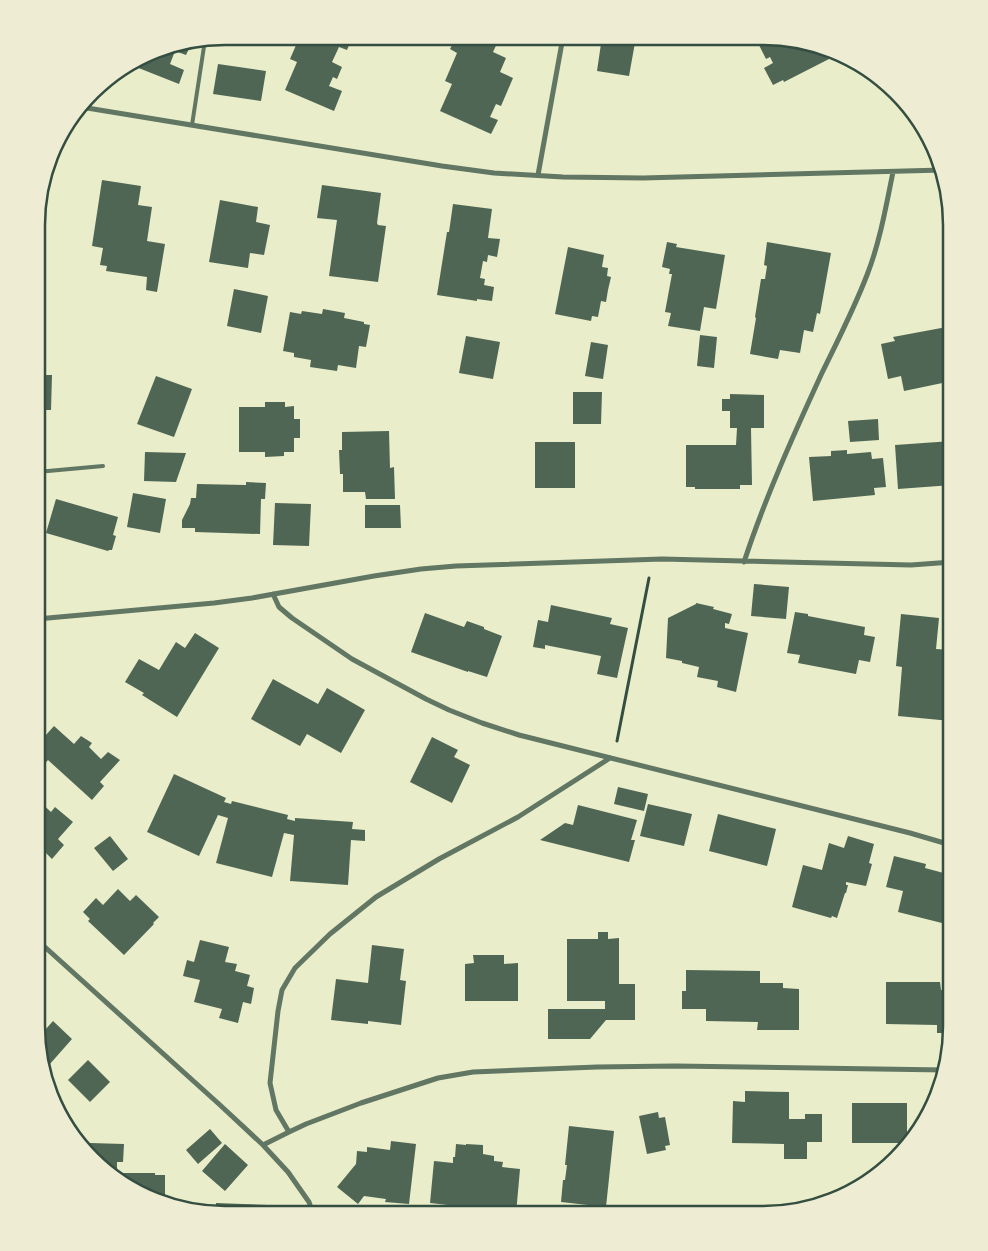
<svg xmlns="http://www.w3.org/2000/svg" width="988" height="1251" viewBox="0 0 988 1251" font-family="'DM Sans',sans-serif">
<rect width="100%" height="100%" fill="#e9edc9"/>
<path fill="#4f6655" d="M 300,36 L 349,37 L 352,38 L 347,50 L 339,47 L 332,62 L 342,67 L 337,79 L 333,77 L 329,86 L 342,91 L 334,111 L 285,90 L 297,62 L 290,59 Z
M 456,37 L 500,37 L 493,52 L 506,58 L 500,72 L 513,78 L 501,106 L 496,104 L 490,117 L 498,120 L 491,134 L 440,111 L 452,84 L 445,81 L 457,53 L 450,49 Z
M 602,37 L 636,37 L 629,76 L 597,71 Z
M 766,38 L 788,38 L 825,52 L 829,59 L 784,82 L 783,80 L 773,85 L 764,68 L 773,63 L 770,57 L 766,59 L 758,43 Z
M 192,42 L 186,55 L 175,51 L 170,64 L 184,70 L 179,84 L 131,65 L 164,46 Z
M 218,64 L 266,71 L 261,101 L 213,94 Z
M 102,180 L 141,186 L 138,205 L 152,207 L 147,241 L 165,244 L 157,292 L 146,290 L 147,277 L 106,271 L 107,266 L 100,265 L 103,248 L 92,246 Z
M 322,185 L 381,193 L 377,223 L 378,225 L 386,226 L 378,282 L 329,276 L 337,220 L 317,218 Z
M 220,200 L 258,207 L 256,222 L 270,225 L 264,255 L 250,253 L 248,268 L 209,262 Z
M 453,204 L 492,209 L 488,238 L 500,239 L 497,257 L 488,255 L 487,262 L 483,261 L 480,278 L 485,279 L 484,285 L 494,287 L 492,301 L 477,299 L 477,301 L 437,295 L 447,232 L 449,232 Z
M 667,242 L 677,244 L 676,247 L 725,255 L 716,309 L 704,307 L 700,331 L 668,326 L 671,313 L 665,312 L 672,274 L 669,274 L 670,269 L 662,267 Z
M 767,242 L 831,253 L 820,314 L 817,313 L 813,332 L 804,330 L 800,353 L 780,350 L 778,359 L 750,354 L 756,318 L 755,317 L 761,279 L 765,279 L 767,266 L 764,265 Z
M 568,247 L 604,255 L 602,267 L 608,268 L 607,276 L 611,277 L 608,290 L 606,302 L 601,301 L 598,317 L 592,316 L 591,321 L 555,314 Z
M 234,289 L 268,296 L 261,333 L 227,326 Z
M 323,309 L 345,313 L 344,318 L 364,322 L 364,324 L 370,325 L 366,347 L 359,346 L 356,368 L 338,365 L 337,371 L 310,367 L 311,360 L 294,357 L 294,353 L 283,351 L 290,312 L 301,314 L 302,311 L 322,314 Z
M 952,326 L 952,381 L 904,391 L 901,376 L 888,379 L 881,344 L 895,341 L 893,337 Z
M 700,335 L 717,337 L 714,368 L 697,366 Z
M 466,336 L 500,342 L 493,379 L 459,373 Z
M 591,342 L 608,345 L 603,379 L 585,376 Z
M 38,360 L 42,360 L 42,375 L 52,375 L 51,410 L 37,410 Z
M 156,376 L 192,389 L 174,437 L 137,424 Z
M 573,392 L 602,392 L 601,424 L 573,424 Z
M 730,394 L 764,395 L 764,428 L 751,428 L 752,485 L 740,485 L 740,489 L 695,489 L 695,487 L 686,487 L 686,445 L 736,445 L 737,428 L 730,428 L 730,411 L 722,411 L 722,399 L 730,399 Z
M 265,402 L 285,402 L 285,407 L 294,406 L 294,419 L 300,419 L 300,438 L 294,438 L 294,452 L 284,452 L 284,456 L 265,457 L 265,452 L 239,452 L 239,407 L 265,407 Z
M 878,419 L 879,440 L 850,442 L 848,421 Z
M 389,431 L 390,468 L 394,467 L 395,499 L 366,499 L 365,492 L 343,492 L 343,474 L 340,474 L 339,450 L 342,450 L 342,432 Z
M 952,441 L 952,485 L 898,489 L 895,445 Z
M 535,442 L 575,442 L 575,488 L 535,488 Z
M 847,450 L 847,454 L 871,452 L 872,459 L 883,458 L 886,487 L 874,488 L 875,495 L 813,501 L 809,457 L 831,456 L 831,451 Z
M 145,452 L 186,453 L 176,482 L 144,481 Z
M 246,482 L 266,483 L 265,499 L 261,499 L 260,534 L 195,532 L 195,528 L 182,528 L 182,520 L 190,504 L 191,498 L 196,498 L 197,484 L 246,485 Z
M 133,493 L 166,499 L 160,533 L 127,527 Z
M 56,499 L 118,517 L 113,535 L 116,536 L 112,550 L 109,550 L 108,551 L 46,533 Z
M 275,503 L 311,504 L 309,546 L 273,545 Z
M 365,505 L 400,505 L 401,528 L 365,528 Z
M 754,584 L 789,587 L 786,619 L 751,616 Z
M 696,603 L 714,607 L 713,609 L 732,614 L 729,624 L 725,623 L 725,628 L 748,633 L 736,692 L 717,687 L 718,681 L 697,677 L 699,667 L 682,663 L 682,661 L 666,658 L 668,618 L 696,604 Z
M 551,605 L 612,618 L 610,624 L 628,628 L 617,678 L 597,674 L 601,656 L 545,645 L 545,649 L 533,647 L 538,620 L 548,622 Z
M 795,612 L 808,614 L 808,616 L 865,627 L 864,635 L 875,637 L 870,662 L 859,660 L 856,674 L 798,663 L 800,655 L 787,653 Z
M 425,613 L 464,627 L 467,621 L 484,627 L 484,629 L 502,636 L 487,677 L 468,671 L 468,672 L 411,652 Z
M 901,614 L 939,618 L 936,649 L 952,650 L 951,721 L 898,716 L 902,667 L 896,666 Z
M 195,633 L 219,648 L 177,717 L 142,695 L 144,693 L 125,682 L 139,659 L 159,670 L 176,642 L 185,648 Z
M 273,679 L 318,704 L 327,688 L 365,710 L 341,753 L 307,734 L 300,746 L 251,719 Z
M 54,726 L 74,744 L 81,736 L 92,743 L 89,747 L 101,759 L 108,752 L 120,760 L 100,782 L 104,786 L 92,800 L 48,760 L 41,768 L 37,764 L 37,745 Z
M 432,737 L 458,750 L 454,757 L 470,765 L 452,803 L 410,782 Z
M 174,774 L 226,798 L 224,802 L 231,804 L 232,801 L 288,815 L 287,819 L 295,821 L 295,818 L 353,822 L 352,829 L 365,830 L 365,841 L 351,840 L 348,885 L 290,881 L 294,835 L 284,833 L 272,877 L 216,863 L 228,818 L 218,815 L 199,856 L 147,832 Z
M 618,787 L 648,794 L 644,811 L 614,804 Z
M 37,799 L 51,812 L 55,807 L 73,822 L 58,839 L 64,845 L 52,859 L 46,853 L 40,860 L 37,857 Z
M 648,804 L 692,814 L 684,846 L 640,836 Z
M 578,805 L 637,820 L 631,840 L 635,840 L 629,862 L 540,840 L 565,823 L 573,825 Z
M 718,814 L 776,829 L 767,866 L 709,851 Z
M 110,836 L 128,859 L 113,871 L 94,848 Z
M 848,836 L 874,844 L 869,863 L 872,864 L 866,886 L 846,882 L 846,885 L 848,885 L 846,893 L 845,893 L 837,918 L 832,916 L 831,918 L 792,907 L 803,865 L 822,870 L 829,843 L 844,848 Z
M 894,856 L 926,864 L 925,868 L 951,875 L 951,921 L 950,925 L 898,912 L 903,891 L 886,887 Z
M 118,889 L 130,901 L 136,895 L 159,917 L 153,923 L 154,924 L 124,955 L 88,921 L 90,919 L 83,912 L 96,898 L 103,905 Z
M 598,932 L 608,932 L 608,939 L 619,938 L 619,984 L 635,984 L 635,1020 L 606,1020 L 590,1039 L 548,1039 L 548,1009 L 605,1009 L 605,1001 L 567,1001 L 567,939 L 598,939 Z
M 200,940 L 229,947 L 225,962 L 237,964 L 235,971 L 250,975 L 247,986 L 254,988 L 251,1004 L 243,1002 L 238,1023 L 219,1018 L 222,1009 L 194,1002 L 200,980 L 183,976 L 187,960 L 194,962 Z
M 372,945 L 404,949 L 400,980 L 406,981 L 401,1025 L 368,1021 L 368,1024 L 331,1020 L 336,979 L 368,983 Z
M 473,955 L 504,955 L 504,964 L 518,963 L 518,1001 L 465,1001 L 465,964 L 474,963 Z
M 686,970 L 760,971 L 760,983 L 783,983 L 783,988 L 799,989 L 799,1030 L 757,1030 L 758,1022 L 706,1021 L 706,1009 L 682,1009 L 682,991 L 686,991 Z
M 886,982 L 940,982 L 941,990 L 951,990 L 951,1033 L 937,1033 L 937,1025 L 886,1024 Z
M 36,1021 L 45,1030 L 53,1021 L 72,1039 L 42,1073 Z
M 88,1060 L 110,1082 L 90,1102 L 68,1080 Z
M 745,1091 L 789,1092 L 789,1119 L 805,1119 L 805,1114 L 822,1114 L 822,1142 L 807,1142 L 807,1159 L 784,1159 L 784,1144 L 732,1143 L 733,1101 L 745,1102 Z
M 852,1103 L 907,1103 L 907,1143 L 852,1143 Z
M 658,1112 L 659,1118 L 665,1117 L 670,1145 L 665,1146 L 666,1150 L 647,1154 L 639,1116 Z
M 569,1126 L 614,1131 L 606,1207 L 561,1202 L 563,1180 L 565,1180 L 567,1165 L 565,1165 Z
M 210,1129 L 222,1143 L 198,1164 L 186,1150 Z
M 391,1141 L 416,1144 L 409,1204 L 385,1202 L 386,1199 L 364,1196 L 358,1204 L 337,1187 L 356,1164 L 357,1151 L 367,1152 L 367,1147 L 390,1150 Z
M 90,1143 L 124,1144 L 123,1162 L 117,1162 L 117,1173 L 155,1173 L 155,1175 L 165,1175 L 165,1205 L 120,1183 L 90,1151 Z
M 225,1144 L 248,1165 L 225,1191 L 202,1171 Z
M 456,1144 L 466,1145 L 466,1144 L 483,1145 L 483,1154 L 494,1156 L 494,1161 L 503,1162 L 502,1167 L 520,1169 L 516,1214 L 448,1208 L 448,1205 L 430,1203 L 434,1161 L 453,1163 L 453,1157 L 455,1157 Z
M 216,1203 L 268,1205 L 268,1206 L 275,1206 L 278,1214 L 216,1214 Z"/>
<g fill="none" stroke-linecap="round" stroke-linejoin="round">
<path stroke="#344e41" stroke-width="3" d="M 617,741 L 649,578"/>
<path stroke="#617663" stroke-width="4" d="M 192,125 L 205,40
M 37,472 L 103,466"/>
<path stroke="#617663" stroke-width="5" d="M 81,107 L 442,166 L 494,173 L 563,177 L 643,178 L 943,170
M 538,175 L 563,37
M 744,562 C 765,498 793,436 821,375 C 837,342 854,309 867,275 C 880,242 886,206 893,172
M 273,594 L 279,607 L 292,618 L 352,659 L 426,699 L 449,710 L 482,723 L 519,735 L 910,833 L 951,845
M 37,619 L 214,603 L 252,598 L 374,576 L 421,569 L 456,566 L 662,559 L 911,565 L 952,562
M 36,939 L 220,1105 L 263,1145 L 288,1172 L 309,1202 L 313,1214
M 289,1132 L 306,1124 L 361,1103 L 438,1078 L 473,1072 L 597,1067 L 675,1066 L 945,1070
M 263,1145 L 289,1132 L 276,1110 L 270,1083 L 278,1011 L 282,990 L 295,968 L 330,934 L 376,897 L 439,859 L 518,817 L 610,758"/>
</g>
<path d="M0 0H988V1251H0ZM225 45H763A180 180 0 0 1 943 225V1026A180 180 0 0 1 763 1206H225A180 180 0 0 1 45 1026V225A180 180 0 0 1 225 45Z" fill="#eeecd3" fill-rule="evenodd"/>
<path fill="none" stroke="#344e41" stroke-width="2.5" d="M225 45H763A180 180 0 0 1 943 225V1026A180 180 0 0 1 763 1206H225A180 180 0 0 1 45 1026V225A180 180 0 0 1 225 45Z"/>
</svg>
